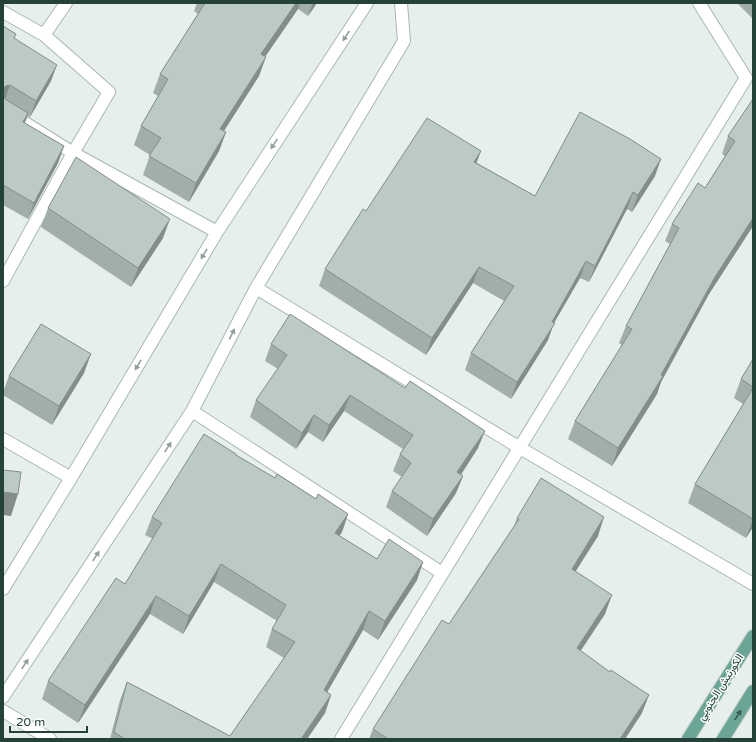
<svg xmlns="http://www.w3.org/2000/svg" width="756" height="742" viewBox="0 0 756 742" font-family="'Varela Round',Vazirmatn,sans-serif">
<rect width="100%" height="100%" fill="#e6efeb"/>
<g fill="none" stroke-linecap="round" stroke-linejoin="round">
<g stroke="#a8b8b2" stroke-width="14">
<path id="minor" d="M 3,12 L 44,35 L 109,92 L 73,153 L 3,281
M 44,35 L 66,3
M 3,109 L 73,153 L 217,232
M 256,288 L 520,448 L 753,584
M 192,411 L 442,573
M 3,439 L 71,478
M 3,589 L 71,478 L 217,232 L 367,3
M 3,697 L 192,411 L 256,288 L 404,41 L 401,3
M 3,711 L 50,739
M 341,739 L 746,78 L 699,3"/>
</g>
<g stroke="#c2cac8" stroke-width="14">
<path id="major" d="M 688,739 L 753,636
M 723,739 L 753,691"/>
</g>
<use href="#minor" stroke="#fff" stroke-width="12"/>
<use href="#major" stroke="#6aa596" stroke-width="12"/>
</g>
<path fill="#a1aea9" d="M 197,3 L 317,3 L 308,16 L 298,9 L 265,56 L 259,76 L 224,131 L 226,132 L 219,151 L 189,202 L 143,175 L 150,155 L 134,145 L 141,126 L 158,96 L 153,93 L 160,74 L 198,14 L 194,11 Z
M 738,3 L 753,3 L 753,19 L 738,4 Z
M 3,26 L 16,34 L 14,39 L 51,81 L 30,117 L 28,116 L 25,123 L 64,146 L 58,163 L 28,219 L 3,205 Z
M 753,99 L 753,226 L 709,294 L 661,382 L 657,394 L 612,466 L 568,439 L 575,421 L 622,345 L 619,343 L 626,326 L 670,244 L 665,241 L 672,224 L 705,188 L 725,156 L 722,154 L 728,136 Z
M 477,163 L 535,196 L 655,176 L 632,212 L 627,209 L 589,282 L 580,278 L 554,323 L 548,340 L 511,399 L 465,370 L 471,353 L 504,301 L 473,283 L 426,355 L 319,286 L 325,269 L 366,211 Z
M 48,208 L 163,238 L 131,287 L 41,227 Z
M 271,344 L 478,448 L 461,475 L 463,476 L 456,493 L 427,536 L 386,507 L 392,491 L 402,477 L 393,471 L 400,454 L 403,449 L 344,411 L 323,442 L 308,432 L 296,449 L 250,417 L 256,400 L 278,369 L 265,361 Z
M 753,359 L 753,527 L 746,538 L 688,503 L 695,484 L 743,404 L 734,398 L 741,379 Z
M 84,373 L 52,425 L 3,395 L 3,392 L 9,376 Z
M 236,455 L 275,478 L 316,499 L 348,514 L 342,532 L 339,536 L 377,559 L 423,562 L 417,580 L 378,640 L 363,630 L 327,692 L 331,695 L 325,713 L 307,739 L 110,739 L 120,700 L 127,682 L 230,736 L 284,658 L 266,647 L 272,629 L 277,621 L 214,582 L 183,634 L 150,614 L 78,723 L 42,699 L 48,681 L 125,584 L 153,539 L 145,535 L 152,517 Z
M 517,518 L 598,536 L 575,572 L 605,614 L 580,651 L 642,713 L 625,739 L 369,739 L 373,729 L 449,624 L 514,526 Z"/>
<path fill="#838d89" d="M 296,3 L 300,3 L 298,9 L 254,73 L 261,54 Z
M 313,3 L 317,3 L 308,16 Z
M 266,57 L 259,76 L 213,148 L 220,129 Z
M 57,65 L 51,81 L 30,117 L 36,101 Z
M 10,85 L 4,102 L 3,102 L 3,88 L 6,86 Z
M 28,113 L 22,130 L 23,122 Z
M 226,132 L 219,151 L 189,202 L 196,183 Z
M 64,146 L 58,163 L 28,219 L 34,203 Z
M 481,151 L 475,167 L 474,162 Z
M 661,159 L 655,176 L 632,212 L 638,195 Z
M 633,192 L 627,209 L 589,282 L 595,266 Z
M 753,218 L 753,226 L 709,294 L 661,382 L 657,394 L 612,466 L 618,448 L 661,375 L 715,277 Z
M 170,219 L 163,238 L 131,287 L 138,268 Z
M 586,261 L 580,278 L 554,323 L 548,340 L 511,399 L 517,382 Z
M 479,267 L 473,283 L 426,355 L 432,338 Z
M 91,354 L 84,373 L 52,425 L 59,406 Z
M 350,395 L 344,411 L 323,442 L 329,425 Z
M 314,415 L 308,432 L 296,449 L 302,433 Z
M 485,431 L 478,448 L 451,489 L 457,472 Z
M 463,476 L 456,493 L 427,536 L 433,519 Z
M 3,492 L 18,494 L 11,516 L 3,515 Z
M 348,514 L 342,532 L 329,551 L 335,533 Z
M 604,517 L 598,536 L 565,588 L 572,569 Z
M 753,520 L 753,527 L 746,538 Z
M 423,562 L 417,580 L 378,640 L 385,621 Z
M 221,564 L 214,582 L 183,634 L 189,616 Z
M 612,595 L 605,614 L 570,667 L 577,648 Z
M 156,596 L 150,614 L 78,723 L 85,705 Z
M 369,611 L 363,630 L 318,708 L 324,690 Z
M 331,695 L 325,713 L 307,739 L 301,739 Z
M 649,695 L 642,713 L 625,739 L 620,739 Z"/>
<path fill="#bbcac4" stroke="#838d89" d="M 205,3 L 296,3 L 261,54 L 266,57 L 220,129 L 226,132 L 196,183 L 149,156 L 161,138 L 141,126 L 168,79 L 160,74 Z
M 3,26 L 16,34 L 14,38 L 57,65 L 36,101 L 10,85 L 6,86 L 3,88 Z
M 3,95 L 5,99 L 28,113 L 23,122 L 64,146 L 34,203 L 3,185 Z
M 753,99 L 753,218 L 715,277 L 661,375 L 663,376 L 618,448 L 575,421 L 632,329 L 626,326 L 679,228 L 672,224 L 698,183 L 705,188 L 735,141 L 728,136 Z
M 580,112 L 630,139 L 661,159 L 638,195 L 633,192 L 595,266 L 586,261 L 552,322 L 555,323 L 517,382 L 471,353 L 514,286 L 479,267 L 432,338 L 325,269 L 363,209 L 366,211 L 427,118 L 481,151 L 474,162 L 535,196 Z
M 76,157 L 170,219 L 138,268 L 48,208 Z
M 290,314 L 405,388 L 410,381 L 485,431 L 457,472 L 463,476 L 433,519 L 392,491 L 411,463 L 400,454 L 413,435 L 350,395 L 329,425 L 314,415 L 302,433 L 256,400 L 287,355 L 271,344 Z
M 41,324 L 91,354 L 59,406 L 9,376 Z
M 753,359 L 753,387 L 741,379 Z
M 753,388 L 753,519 L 695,484 Z
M 204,434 L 236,454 L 236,455 L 275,478 L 277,474 L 316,499 L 318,494 L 348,514 L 335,533 L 377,559 L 389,539 L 423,562 L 385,621 L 369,611 L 324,690 L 331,695 L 301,739 L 125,739 L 114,732 L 127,682 L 230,736 L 295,642 L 272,629 L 286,605 L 221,564 L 189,616 L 156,596 L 85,705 L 48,681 L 116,578 L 125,584 L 162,523 L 152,517 Z
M 3,470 L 21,472 L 18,494 L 3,492 Z
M 541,478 L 604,517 L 572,569 L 612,595 L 577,648 L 610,672 L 611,670 L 649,695 L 620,739 L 388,739 L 373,729 L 442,620 L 449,624 L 519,519 L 517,518 Z"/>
<defs><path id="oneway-solid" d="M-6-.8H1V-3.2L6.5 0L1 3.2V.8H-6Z"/></defs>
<g fill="#92a09c">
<use href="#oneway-solid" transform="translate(346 36) rotate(123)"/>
<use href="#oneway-solid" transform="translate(274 144) rotate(123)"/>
<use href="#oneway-solid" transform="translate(204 254) rotate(121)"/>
<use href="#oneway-solid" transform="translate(232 334) rotate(-63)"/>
<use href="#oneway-solid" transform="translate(138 365) rotate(121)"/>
<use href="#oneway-solid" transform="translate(168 447) rotate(-57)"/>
<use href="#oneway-solid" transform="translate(96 556) rotate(-57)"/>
<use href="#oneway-solid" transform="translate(25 664) rotate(-57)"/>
</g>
<use fill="#365b51" href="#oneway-solid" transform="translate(738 715) rotate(-58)"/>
<g text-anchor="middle" stroke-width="3" stroke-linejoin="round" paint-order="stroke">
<g font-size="11" fill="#24423a" stroke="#f7fbf9">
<text transform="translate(720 687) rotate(-58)" y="4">الكورنيش الجنوبي</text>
</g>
</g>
<rect width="756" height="742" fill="none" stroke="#24423a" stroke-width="8"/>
<path d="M10 726v6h77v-6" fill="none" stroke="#24423a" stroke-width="2"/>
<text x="16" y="726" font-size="12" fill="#24423a" stroke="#f7fbf9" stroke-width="3" paint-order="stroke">20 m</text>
</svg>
